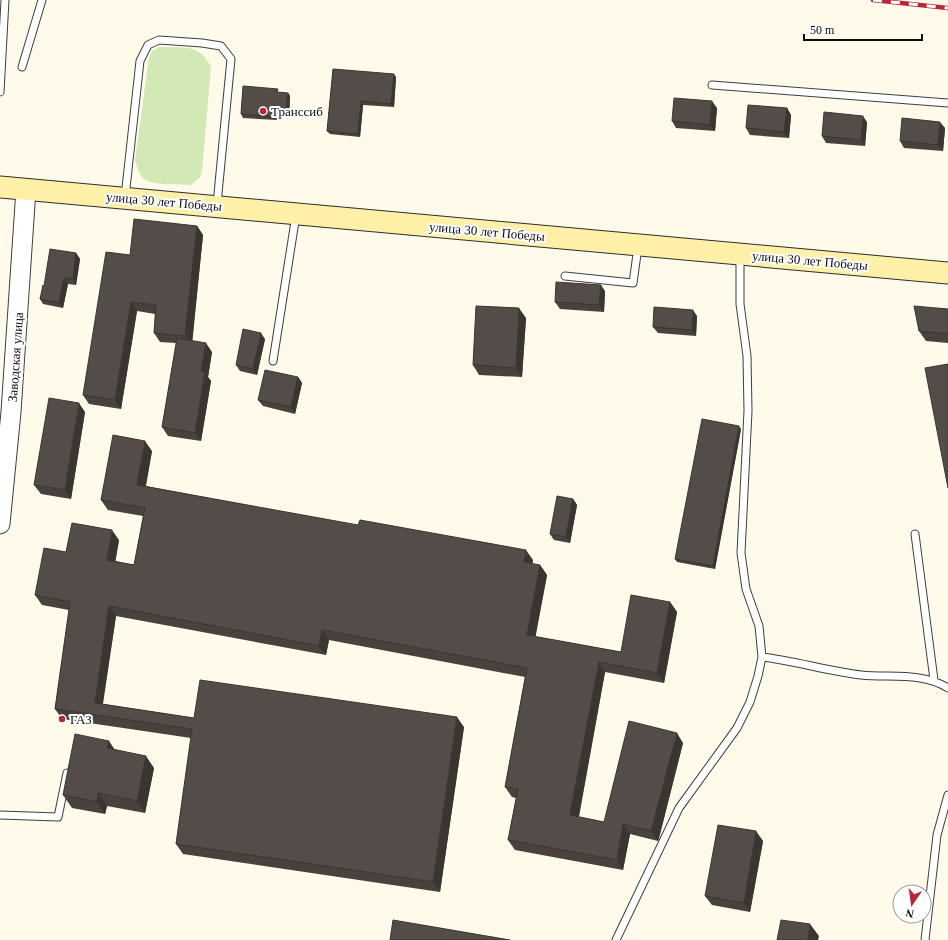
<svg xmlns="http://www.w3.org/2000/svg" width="948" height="940" viewBox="0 0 948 940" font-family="'Times New Roman',serif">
<rect width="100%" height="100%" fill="#fffaea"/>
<path fill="#d2e8b5" d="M 160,47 C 183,48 200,43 211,67 L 202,171 L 200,177 L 191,185 C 179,184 153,186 144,179 C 139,175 137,166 135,160 L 149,57 L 152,51 Z"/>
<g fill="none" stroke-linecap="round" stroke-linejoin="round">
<g stroke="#3e3e3e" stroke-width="9">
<path id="service" d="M 22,67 L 42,0
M 712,85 L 948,103
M 0,92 L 5,0
M 125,197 L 140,61 L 148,45 L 159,40 L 202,43 L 221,46 L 231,59 L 217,204
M 565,276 L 633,283 L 638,247
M 273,361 L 296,215
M 915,534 L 934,680
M 762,657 C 795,661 828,671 861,675 C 891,678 922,672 948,688
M 0,815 L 58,817 L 67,773
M 616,940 L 679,808 L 737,728 L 750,702 L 758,676 L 762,657 L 759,626 L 746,589 L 741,553 L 748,411 L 747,356 L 740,304 L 740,255
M 925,940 L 937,835 L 948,795"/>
</g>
<g stroke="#3e3e3e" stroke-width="21">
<path id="tertiary" d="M 0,524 L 11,412 L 26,189"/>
</g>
<g stroke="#2d2d2d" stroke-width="23">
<path id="secondary" d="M 0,187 L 948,273"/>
</g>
<use href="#service" stroke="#fff" stroke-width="7"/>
<use href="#tertiary" stroke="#fff" stroke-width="19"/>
<use href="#secondary" stroke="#fef0a6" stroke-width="21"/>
<g stroke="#b92635" stroke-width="4.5">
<path id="rail" d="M 873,0 L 948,8"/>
</g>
<use href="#rail" stroke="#fff" stroke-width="3" stroke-dasharray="9" stroke-linecap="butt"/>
</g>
<path fill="#48413e" d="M 333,69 L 396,77 L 394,107 L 363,105 L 360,137 L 330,134 L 327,131 Z
M 288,93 L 290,96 L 289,116 L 278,115 L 277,120 L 243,118 L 241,114 Z
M 717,108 L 715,131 L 676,128 L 672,121 Z
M 787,108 L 791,115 L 789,138 L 750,135 L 746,128 Z
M 867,122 L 865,146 L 826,143 L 822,136 Z
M 945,128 L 943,151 L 904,148 L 900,141 Z
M 197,226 L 203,235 L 192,341 L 212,352 L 208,377 L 211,381 L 201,441 L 168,436 L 162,427 L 176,343 L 160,342 L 154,333 L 155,314 L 137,311 L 121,409 L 89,404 L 83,395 L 130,255 Z
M 76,253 L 80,259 L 76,285 L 68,284 L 63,308 L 43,304 L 40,299 L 44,286 Z
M 605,291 L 604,312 L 560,309 L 555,302 Z
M 948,309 L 948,343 L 926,341 L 919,331 Z
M 697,316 L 696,336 L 658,333 L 653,327 Z
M 526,318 L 522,377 L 479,375 L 473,365 Z
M 265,339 L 257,375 L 240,371 L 236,365 Z
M 298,377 L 302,383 L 295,414 L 263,406 L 258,400 Z
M 85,412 L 71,499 L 41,494 L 34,485 Z
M 741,429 L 715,569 L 677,562 L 675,559 Z
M 152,451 L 146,486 L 533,560 L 532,564 L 540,565 L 547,575 L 535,637 L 621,652 L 670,602 L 677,612 L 664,683 L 605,672 L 579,817 L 604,822 L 683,743 L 659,838 L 658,841 L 630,834 L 623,870 L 515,850 L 508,840 L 516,798 L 512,797 L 505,787 L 525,677 L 329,640 L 326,655 L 116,616 L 103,704 L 194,718 L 464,727 L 440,892 L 183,854 L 176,844 L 191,738 L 62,719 L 55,709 L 69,610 L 42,605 L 35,595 L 66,552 L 119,540 L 115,561 L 134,565 L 143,516 L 108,510 L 101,500 Z
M 573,499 L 577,505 L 570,543 L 554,540 L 550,534 Z
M 115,749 L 154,768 L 145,813 L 107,806 L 105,814 L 72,808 L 63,795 Z
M 763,841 L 750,912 L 712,905 L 705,896 Z"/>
<path fill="#3b3532" d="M 394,74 L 396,77 L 394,107 L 391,104 Z
M 288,93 L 290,96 L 289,116 L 286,113 Z
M 361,101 L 363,105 L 360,137 L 358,134 Z
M 712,101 L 717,108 L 715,131 L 710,125 Z
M 787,108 L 791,115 L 789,138 L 784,132 Z
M 276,112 L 278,115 L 277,120 L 275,117 Z
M 863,116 L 867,122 L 865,146 L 861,140 Z
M 940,122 L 945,128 L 943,151 L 938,145 Z
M 197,226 L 203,235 L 192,345 L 185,336 Z
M 76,253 L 80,259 L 76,285 L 73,279 Z
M 64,278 L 68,284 L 63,308 L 59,303 Z
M 601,285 L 605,291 L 604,312 L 599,305 Z
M 131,302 L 137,311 L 121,409 L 115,400 Z
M 519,308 L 526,318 L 522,377 L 516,368 Z
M 693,310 L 697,316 L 696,336 L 692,330 Z
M 261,333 L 265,339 L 257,375 L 253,369 Z
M 206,343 L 212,352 L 208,377 L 211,381 L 201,441 L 195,433 L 201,372 Z
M 298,377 L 302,383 L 295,414 L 291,407 Z
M 79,403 L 85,412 L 71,499 L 65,490 Z
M 739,426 L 741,429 L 715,569 L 713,566 Z
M 145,441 L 152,451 L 144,494 L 137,485 Z
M 573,499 L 577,505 L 570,543 L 566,537 Z
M 112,530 L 119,540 L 114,570 L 107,560 Z
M 526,550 L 533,560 L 531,572 L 524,562 Z
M 540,565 L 547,575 L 534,645 L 527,635 Z
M 670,602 L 677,612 L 664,683 L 657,673 Z
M 109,606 L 116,616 L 101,713 L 95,703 Z
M 322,630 L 329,640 L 326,655 L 319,646 Z
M 599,662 L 605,672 L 577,825 L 570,815 Z
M 457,717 L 464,727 L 440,892 L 433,882 Z
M 677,733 L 683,743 L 659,838 L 658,841 L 651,831 Z
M 109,741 L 117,753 L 107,748 Z
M 146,756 L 154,768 L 145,813 L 137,801 Z
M 98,793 L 107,806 L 105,814 L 97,802 Z
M 623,824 L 630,834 L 623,870 L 617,860 Z
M 756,831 L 763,841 L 750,912 L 744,903 Z
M 810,924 L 819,936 L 818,940 L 808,940 Z"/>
<path fill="#544c48" stroke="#3b3532" d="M 333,69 L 394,74 L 391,104 L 361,101 L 358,134 L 327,131 Z
M 243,86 L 278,89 L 277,92 L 288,93 L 286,113 L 276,112 L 275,117 L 241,114 Z
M 674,98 L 712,101 L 710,125 L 672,121 Z
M 748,105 L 787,108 L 784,132 L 746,128 Z
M 824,112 L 863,116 L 861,140 L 822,136 Z
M 902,118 L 940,122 L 938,145 L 900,141 Z
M 134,219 L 197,226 L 185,336 L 154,333 L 156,305 L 131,302 L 115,400 L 83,395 L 106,252 L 130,255 Z
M 50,249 L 76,253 L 73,279 L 64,278 L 59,303 L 40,299 L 43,285 L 44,286 Z
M 556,282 L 601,285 L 599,305 L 555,302 Z
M 476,306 L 519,308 L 516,368 L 473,365 Z
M 914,306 L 948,309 L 948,334 L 919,331 Z
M 654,307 L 693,310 L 692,330 L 653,327 Z
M 243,329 L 261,333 L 253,369 L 236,365 Z
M 177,338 L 206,343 L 201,372 L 205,372 L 195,433 L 162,427 Z
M 948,364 L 948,488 L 925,368 Z
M 265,370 L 298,377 L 291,407 L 258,400 Z
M 49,398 L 79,403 L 65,490 L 34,485 Z
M 702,419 L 739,426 L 713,566 L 675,559 Z
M 113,435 L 145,441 L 137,485 L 358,525 L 360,520 L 526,550 L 524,562 L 540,565 L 527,635 L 621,652 L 631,595 L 670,602 L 657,673 L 599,662 L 570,815 L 604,822 L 629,721 L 677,733 L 652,828 L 651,831 L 623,824 L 617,860 L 508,840 L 518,789 L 505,787 L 527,668 L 322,630 L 319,646 L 109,606 L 95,703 L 194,718 L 200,680 L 457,717 L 433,882 L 176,844 L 192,729 L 55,709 L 70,602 L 35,595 L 44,548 L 66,552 L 72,523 L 112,530 L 107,560 L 134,565 L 145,508 L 101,500 Z
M 557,496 L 573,499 L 566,537 L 550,534 Z
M 75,734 L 109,741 L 107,748 L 146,756 L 137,801 L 98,793 L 97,802 L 63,795 Z
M 718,825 L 756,831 L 744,903 L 705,896 Z
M 393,920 L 510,940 L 390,940 Z
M 781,920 L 810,924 L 808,940 L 777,940 Z"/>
<g fill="#b92635" stroke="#fff" stroke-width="1.5">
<circle cx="263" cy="111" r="4"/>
<circle cx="62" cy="719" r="4"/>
</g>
<g text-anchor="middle" stroke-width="4" stroke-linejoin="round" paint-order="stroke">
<g font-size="13" fill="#0b0b0b" stroke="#fff" text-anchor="start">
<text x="271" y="116">Транссиб</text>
<text x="70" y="724">ГАЗ</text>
</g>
<g font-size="13" fill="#0b0b0b" stroke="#fff">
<text transform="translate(164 201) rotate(5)" y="5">улица 30 лет Победы</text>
<text transform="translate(487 231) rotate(5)" y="5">улица 30 лет Победы</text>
<text transform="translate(810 260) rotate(5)" y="5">улица 30 лет Победы</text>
<text transform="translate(15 357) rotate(-86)" y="5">Заводская улица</text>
</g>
</g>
<g transform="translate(912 904) rotate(193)"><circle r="19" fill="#ffffff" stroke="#9d9d9d"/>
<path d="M0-3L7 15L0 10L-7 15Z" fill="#b92635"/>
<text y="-6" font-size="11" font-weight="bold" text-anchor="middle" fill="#0b0b0b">N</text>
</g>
<path d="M804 34v6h118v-6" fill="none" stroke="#0b0b0b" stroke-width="2"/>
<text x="810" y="34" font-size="12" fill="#0b0b0b" stroke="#ffffff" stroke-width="3" paint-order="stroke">50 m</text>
</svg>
